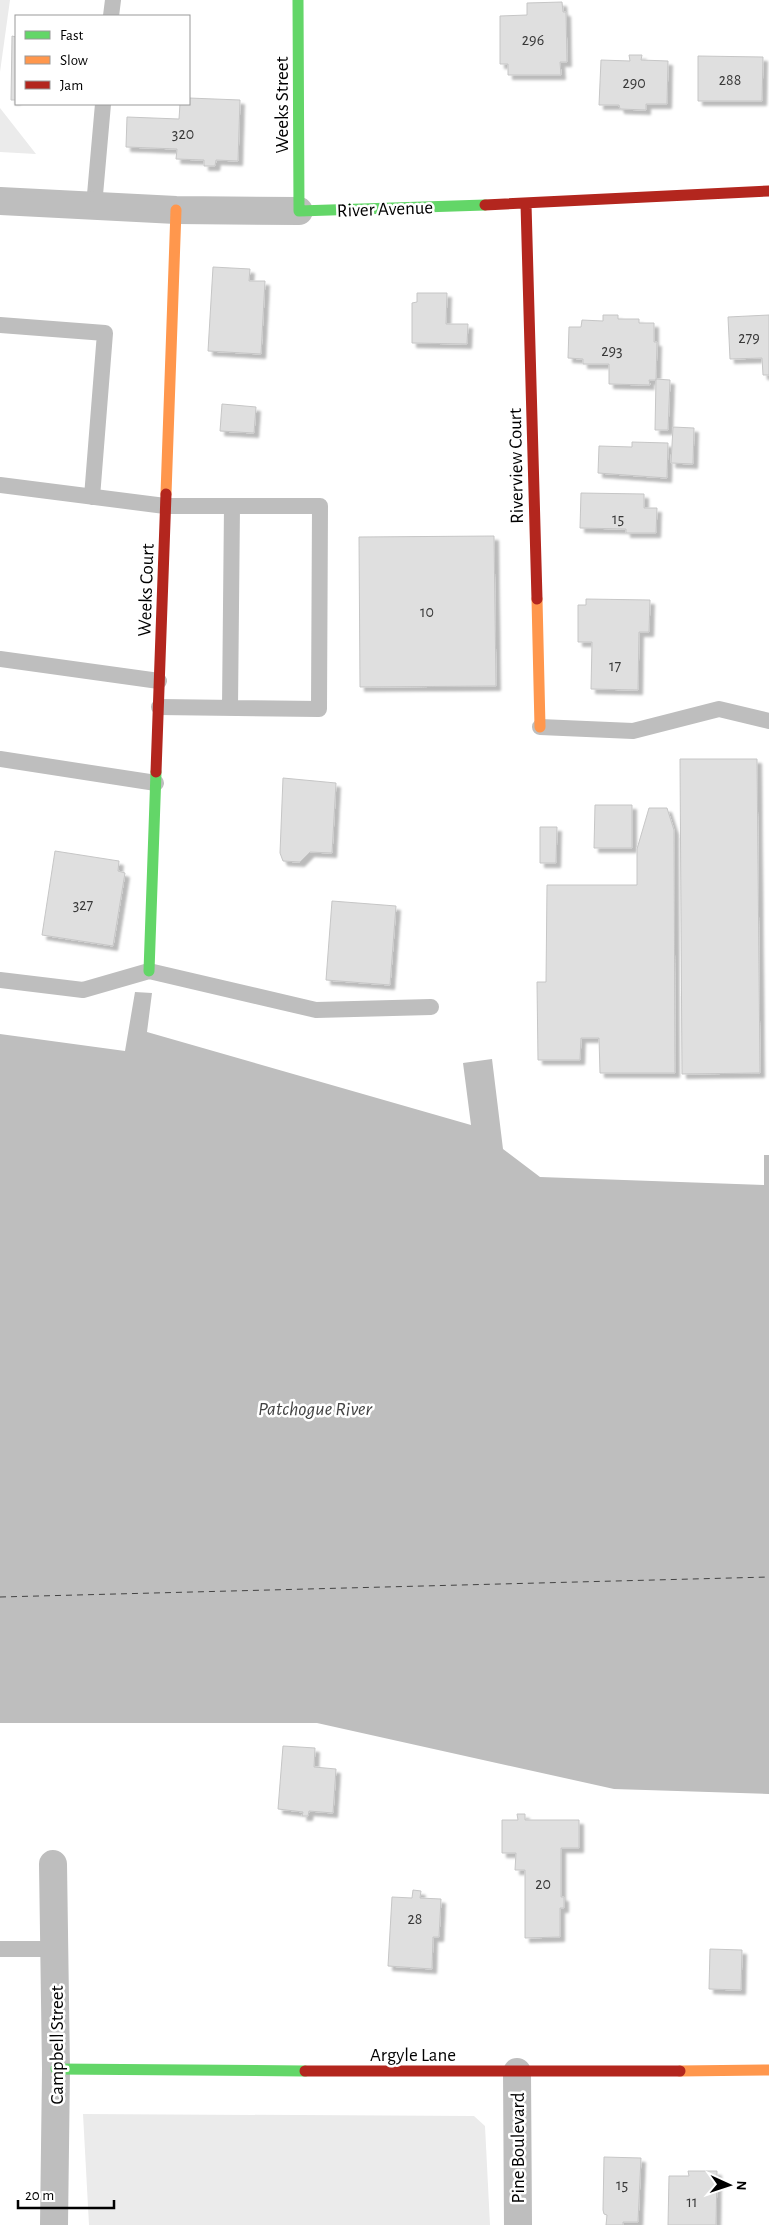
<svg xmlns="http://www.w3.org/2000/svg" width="769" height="2225" viewBox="0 0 769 2225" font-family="'Alegreya Sans',sans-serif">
<defs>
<filter id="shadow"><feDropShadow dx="4.5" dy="4.5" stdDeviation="1" flood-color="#0004"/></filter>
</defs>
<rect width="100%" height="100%" fill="#fff"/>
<path fill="#ebebeb" d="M 0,0 L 10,0 L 0,72 Z
M 0,108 L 36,154 L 0,152 Z
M 83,2114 L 474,2116 L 485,2126 L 490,2225 L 89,2225 Z"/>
<path fill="#bebebe" d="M 135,992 L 152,993 L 147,1032 L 471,1125 L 463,1063 L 492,1059 L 503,1149 L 540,1177 L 764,1185 L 764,1155 L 769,1155 L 769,1794 L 614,1789 L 317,1723 L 0,1723 L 0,1034 L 125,1051 Z"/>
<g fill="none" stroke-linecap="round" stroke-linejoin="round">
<path stroke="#434343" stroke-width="1" stroke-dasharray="6 5" stroke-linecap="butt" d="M 0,1597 L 769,1577"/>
</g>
<path fill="#dfdfdf" stroke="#c6c6c6" filter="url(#shadow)" d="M 562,2 L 563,12 L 566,12 L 567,62 L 560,62 L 561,75 L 508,75 L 508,64 L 500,64 L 500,16 L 527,15 L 527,3 Z
M 12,36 L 16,37 L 16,100 L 11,100 Z
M 629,55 L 642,55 L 641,60 L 668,61 L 667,104 L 646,104 L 646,110 L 620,109 L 619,105 L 599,105 L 601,60 L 630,61 Z
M 698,56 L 763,57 L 762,101 L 698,101 Z
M 189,98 L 240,100 L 238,161 L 216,160 L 215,166 L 204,166 L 204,160 L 176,159 L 177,149 L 126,147 L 127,117 L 179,119 L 180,104 L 189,104 Z
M 213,267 L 250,269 L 249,281 L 265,281 L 261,354 L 208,351 Z
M 417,293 L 447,293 L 446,324 L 468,324 L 467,344 L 412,343 L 412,303 L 417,302 Z
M 603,315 L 618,315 L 618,319 L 639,319 L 639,323 L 654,323 L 654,342 L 657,342 L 656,380 L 649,380 L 650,385 L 609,384 L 609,364 L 583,364 L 583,359 L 568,358 L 569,327 L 581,327 L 582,320 L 603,321 Z
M 769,315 L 769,375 L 763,375 L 762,358 L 730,359 L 728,317 Z
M 656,379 L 670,380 L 668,430 L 655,430 Z
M 222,404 L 256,407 L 254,433 L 220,431 Z
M 673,427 L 694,428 L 693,464 L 671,463 Z
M 632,442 L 668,443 L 667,478 L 598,473 L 599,446 L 632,447 Z
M 581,493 L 644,494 L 644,508 L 657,508 L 656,533 L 626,533 L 626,529 L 580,528 Z
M 494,536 L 496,686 L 360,687 L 359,537 Z
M 586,599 L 650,600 L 649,632 L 639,632 L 638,690 L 591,689 L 592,642 L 578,642 L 578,605 L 586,605 Z
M 680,759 L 757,759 L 760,1073 L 682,1074 Z
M 283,778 L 336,783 L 332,853 L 310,852 L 300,862 L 283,861 L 280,853 Z
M 595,805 L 632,805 L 632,848 L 594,848 Z
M 649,808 L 667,808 L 674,830 L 675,1073 L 600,1073 L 599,1038 L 581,1038 L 580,1060 L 538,1060 L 537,982 L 546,982 L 547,885 L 637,885 L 637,849 Z
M 540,827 L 557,827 L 556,863 L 540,863 Z
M 55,851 L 119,861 L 118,871 L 125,873 L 113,946 L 42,935 Z
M 332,901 L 396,906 L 390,985 L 326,980 Z
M 283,1746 L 315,1748 L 314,1767 L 336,1769 L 333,1813 L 309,1811 L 308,1816 L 302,1816 L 303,1812 L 278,1809 Z
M 517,1814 L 525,1814 L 525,1820 L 579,1820 L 579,1848 L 561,1848 L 561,1897 L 564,1897 L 564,1908 L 560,1908 L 560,1937 L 525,1938 L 525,1870 L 515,1870 L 516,1853 L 502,1853 L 502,1820 L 518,1820 Z
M 413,1890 L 421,1891 L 420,1898 L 441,1899 L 439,1937 L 433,1937 L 432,1969 L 388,1966 L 392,1897 L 412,1898 Z
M 710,1949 L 742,1950 L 741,1990 L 709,1989 Z
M 604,2157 L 641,2158 L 638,2222 L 623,2222 L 623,2225 L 606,2225 L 607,2215 L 604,2214 L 603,2210 Z
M 688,2171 L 717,2171 L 716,2225 L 668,2225 L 669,2176 L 689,2176 Z"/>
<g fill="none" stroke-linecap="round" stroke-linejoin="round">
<path stroke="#bebebe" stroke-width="16" d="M 111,16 L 113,0
M 94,206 L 103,104
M 0,325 L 105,333 L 92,497
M 0,485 L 165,506 L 320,506 L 319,709 L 159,707
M 0,659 L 159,681
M 230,707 L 232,506
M 540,727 L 633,731 L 719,709 L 769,721
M 0,759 L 156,783
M 0,980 L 83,990 L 149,971 L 316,1010 L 431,1007
M 0,1949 L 55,1949"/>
<path stroke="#bebebe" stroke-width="28" d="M 0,201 L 176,210 L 299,211
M 53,1864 L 56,2069 L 54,2225
M 517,2072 L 518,2225"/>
<path stroke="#63d668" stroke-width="11" d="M 298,0 L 299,211 L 485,205
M 149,971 L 156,772
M 56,2069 L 305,2071"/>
<path stroke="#ff974d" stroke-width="11" d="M 166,494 L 176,210
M 537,599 L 540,727
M 680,2071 L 769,2070"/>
<path stroke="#b3261e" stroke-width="11" d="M 526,204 L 537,599
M 485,205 L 769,191
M 156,772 L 166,494
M 305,2071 L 680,2071"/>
</g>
<g text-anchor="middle" stroke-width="5" stroke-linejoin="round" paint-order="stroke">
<g font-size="16" fill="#383838">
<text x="533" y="45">296</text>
<text x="730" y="85">288</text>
<text x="634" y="88">290</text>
<text x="183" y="139">320</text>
<text x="749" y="343">279</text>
<text x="612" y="356">293</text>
<text x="618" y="524">15</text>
<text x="427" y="617">10</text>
<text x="615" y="671">17</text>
<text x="83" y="910">327</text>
<text x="543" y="1889">20</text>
<text x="415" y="1924">28</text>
<text x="622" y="2190">15</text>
<text x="692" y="2207">11</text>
</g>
<g font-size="19" fill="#000" stroke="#fff">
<text transform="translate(281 105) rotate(-90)" y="7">Weeks Street</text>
<text transform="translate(385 208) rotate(-2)" y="7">River Avenue</text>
<text transform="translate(515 466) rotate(-91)" y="7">Riverview Court</text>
<text transform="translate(145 590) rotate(-88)" y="7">Weeks Court</text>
<text transform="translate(56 2045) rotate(-90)" y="7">Campbell Street</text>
<text x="413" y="2061">Argyle Lane</text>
<text transform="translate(517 2148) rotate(-90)" y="7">Pine Boulevard</text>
</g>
<g font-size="20" font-style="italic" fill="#434343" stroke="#fff">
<text x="315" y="1415">Patchogue River</text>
</g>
</g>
<rect x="15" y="15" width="175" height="90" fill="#ffffff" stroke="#999999"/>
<rect x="25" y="31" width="25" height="8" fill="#63d668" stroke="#999999"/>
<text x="60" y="40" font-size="15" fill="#000000">Fast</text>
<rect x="25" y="56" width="25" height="8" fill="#ff974d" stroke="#999999"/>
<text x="60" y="65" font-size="15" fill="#000000">Slow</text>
<rect x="25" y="81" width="25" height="8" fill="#b3261e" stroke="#999999"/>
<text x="60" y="90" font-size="15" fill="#000000">Jam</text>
<g transform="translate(729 2185) rotate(93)" stroke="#ffffff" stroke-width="4" paint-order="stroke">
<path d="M0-4L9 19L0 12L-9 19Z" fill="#000000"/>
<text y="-8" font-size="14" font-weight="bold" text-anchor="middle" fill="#000000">N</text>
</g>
<path d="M18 2200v8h96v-8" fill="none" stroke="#000000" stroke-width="2.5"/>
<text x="25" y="2200" font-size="15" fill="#000000" stroke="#ffffff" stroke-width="4" paint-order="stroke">20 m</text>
</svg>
